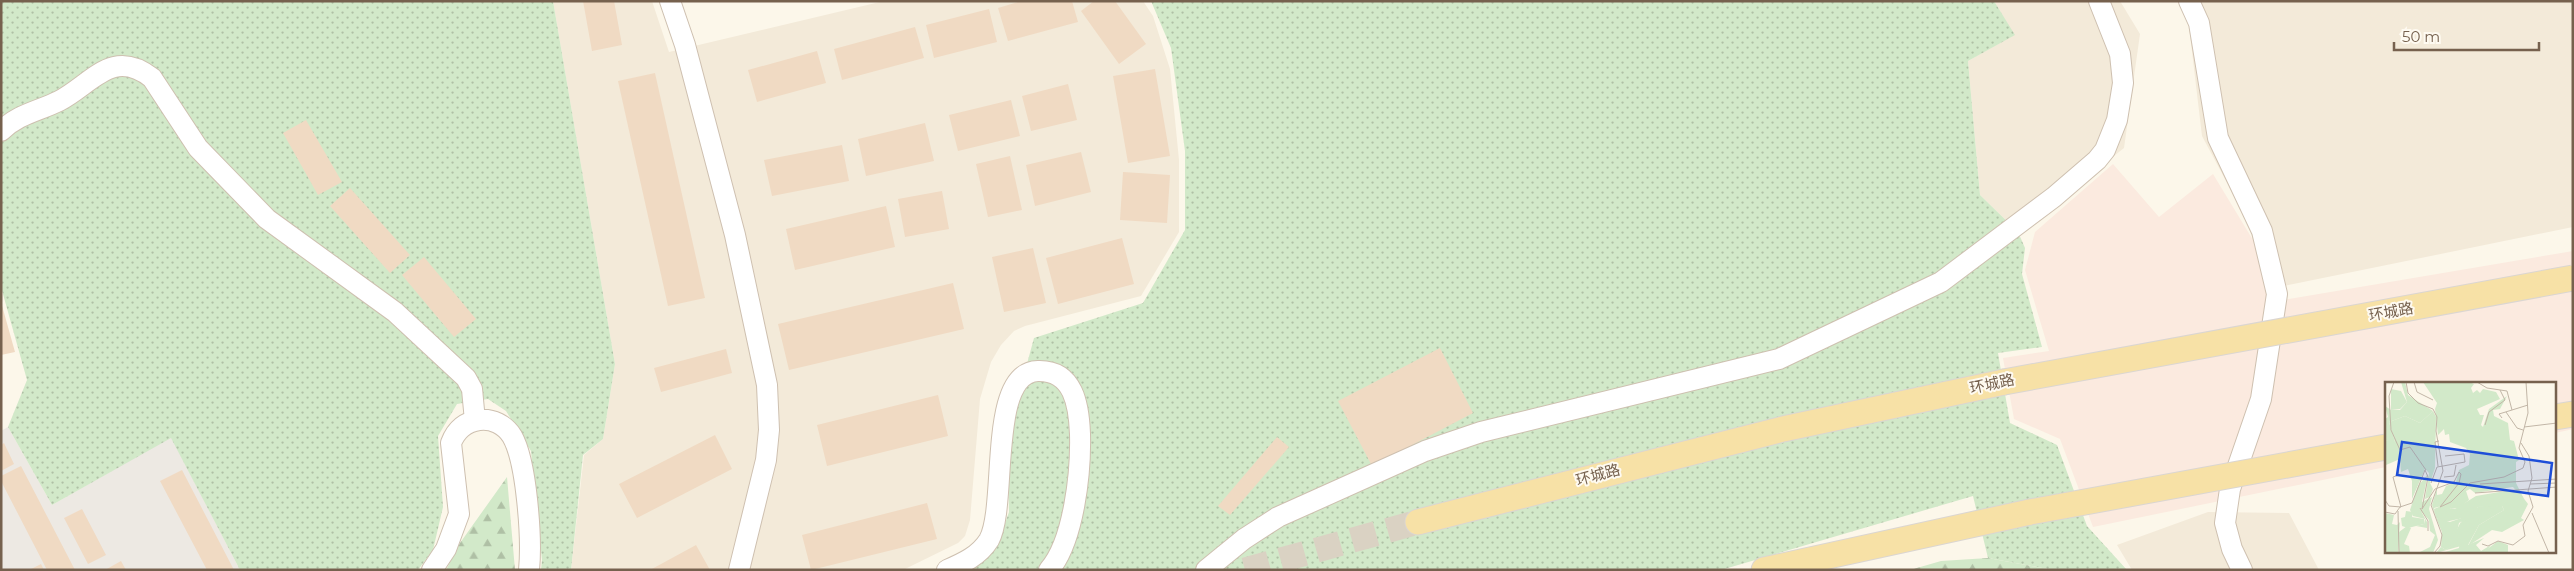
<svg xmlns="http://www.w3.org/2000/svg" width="2574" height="571" viewBox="0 0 2574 571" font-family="Montserrat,'Noto Sans SC',sans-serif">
<defs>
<pattern id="green-dots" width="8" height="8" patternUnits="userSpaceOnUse" patternTransform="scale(1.25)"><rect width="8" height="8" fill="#d2e9c9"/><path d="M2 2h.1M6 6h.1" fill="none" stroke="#afc0a5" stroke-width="1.8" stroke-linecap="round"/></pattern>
<pattern id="forest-firs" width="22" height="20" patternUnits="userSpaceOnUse" patternTransform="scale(1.25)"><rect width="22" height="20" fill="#d2e9c9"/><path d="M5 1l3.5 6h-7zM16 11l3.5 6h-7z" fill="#afc0a5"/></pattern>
</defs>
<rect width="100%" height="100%" fill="#fcf7ea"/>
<path fill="#f3ead9" d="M 553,1 L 652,1 L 669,52 L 884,1 L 1143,1 L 1153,16 L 1170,69 L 1179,160 L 1179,232 L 1141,296 L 1025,326 L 1014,331 L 1001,345 L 991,362 L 980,399 L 970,520 L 965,536 L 958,543 L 903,570 L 571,570 L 584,455 L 603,439 L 615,364 Z
M 1994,1 L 2120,1 L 2140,34 L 2124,148 L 2018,232 L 1980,195 L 1968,61 L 2014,35 Z
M 2186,1 L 2573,1 L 2573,227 L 2264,290 L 2249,224 L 2202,136 Z
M 2208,512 L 2289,513 L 2319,570 L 2132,570 L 2117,545 Z"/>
<path fill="#fbeadf" d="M 2113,164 L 2159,217 L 2213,174 L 2259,250 L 2271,302 L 2573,251 L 2573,429 L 2555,433 L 2555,384 L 2386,384 L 2386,467 L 2093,527 L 2060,439 L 2014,419 L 2003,358 L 2049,351 L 2025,270 L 2035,232 Z"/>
<path fill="#ede9e3" d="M 8,427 L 52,505 L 171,437 L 240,570 L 1,570 L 1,431 Z"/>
<path fill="url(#green-dots)" d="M 1,1 L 553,1 L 615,364 L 603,439 L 583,455 L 571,570 L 541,570 L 542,560 L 531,451 L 506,411 L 488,399 L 457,404 L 438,436 L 443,507 L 433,550 L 418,570 L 240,570 L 171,438 L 52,505 L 8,427 L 27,380 L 1,287 Z
M 1151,1 L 1994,1 L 2015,35 L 1968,61 L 1980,195 L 2018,232 L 2025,248 L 2022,274 L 2042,347 L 1998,353 L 2010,423 L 2057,445 L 2087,526 L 2127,570 L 2053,570 L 1988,558 L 1973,496 L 1721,570 L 967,570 L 996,549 L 1009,512 L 1008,466 L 1012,419 L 1034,338 L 1143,303 L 1185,230 L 1185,151 L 1171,48 Z"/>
<path fill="url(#forest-firs)" d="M 507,477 L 515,570 L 446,570 L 460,543 Z
M 1988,558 L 2053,570 L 1910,570 L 1941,561 Z"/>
<path fill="#f0dac3" d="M 583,1 L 614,1 L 622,45 L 592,51 Z
M 1021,1 L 1072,1 L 1078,22 L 1008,41 L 998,8 Z
M 1094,1 L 1115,1 L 1146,44 L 1119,64 L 1081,11 Z
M 989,9 L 997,42 L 934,58 L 926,25 Z
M 915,27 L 924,58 L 842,80 L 834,49 Z
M 817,51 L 826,83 L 757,102 L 748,70 Z
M 1155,69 L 1170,156 L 1128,163 L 1113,76 Z
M 655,73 L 705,298 L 668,306 L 618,81 Z
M 1068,84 L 1077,120 L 1031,131 L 1022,96 Z
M 1011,100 L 1020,136 L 958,151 L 949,115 Z
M 306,120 L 342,182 L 318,195 L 283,133 Z
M 925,123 L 934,161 L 866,176 L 858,139 Z
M 842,145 L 849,181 L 772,196 L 764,160 Z
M 1081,152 L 1091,192 L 1035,206 L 1026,165 Z
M 1010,156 L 1022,210 L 988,217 L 976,164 Z
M 1123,172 L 1170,175 L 1167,223 L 1120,220 Z
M 350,188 L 410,255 L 390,273 L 330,206 Z
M 942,191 L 949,229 L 905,237 L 898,199 Z
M 886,206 L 895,247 L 795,270 L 786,229 Z
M 1122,238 L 1134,284 L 1058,304 L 1046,258 Z
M 1033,248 L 1046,303 L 1004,312 L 992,257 Z
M 424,257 L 476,319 L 454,337 L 402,275 Z
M 953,283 L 964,329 L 789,370 L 778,324 Z
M 1,302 L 15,352 L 1,355 Z
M 1440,348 L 1473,413 L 1372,466 L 1338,401 Z
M 726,349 L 732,373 L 661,392 L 654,368 Z
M 938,395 L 948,436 L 827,466 L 817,425 Z
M 715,435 L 732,469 L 637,518 L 619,484 Z
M 1277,437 L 1289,447 L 1230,515 L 1218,506 Z
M 4,443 L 14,464 L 1,471 L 1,445 Z
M 21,466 L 75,570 L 47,570 L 1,481 L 1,476 Z
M 182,470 L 234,570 L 207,570 L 160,481 Z
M 927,503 L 937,539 L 811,570 L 802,535 Z
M 82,509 L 106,555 L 88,564 L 64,518 Z
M 696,545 L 710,570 L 650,570 Z
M 121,561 L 126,570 L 105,570 Z
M 41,564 L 44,570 L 29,570 Z"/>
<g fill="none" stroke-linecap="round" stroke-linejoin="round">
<path stroke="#dad2c3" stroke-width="25" stroke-dasharray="25 12" stroke-linecap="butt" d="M 1245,570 L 1418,522"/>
<g stroke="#cec0b0" stroke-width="22">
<path id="minor" d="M 670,1 L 685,45 L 735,235 L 767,385 L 769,430 L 766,460 L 739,570
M 2189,1 L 2199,23 L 2218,138 L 2262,231 L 2277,294 L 2261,399 L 2230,489 L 2225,523 L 2232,549 L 2242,570
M 1,131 C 18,114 39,111 59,101 C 92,84 112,47 152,78 L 198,148 L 267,219 L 395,312 L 466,378 L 472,389 L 475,421
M 432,570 L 446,549 L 459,514 L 451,443 C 456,430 465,422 479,420 C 492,418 505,425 512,436 C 527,462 532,540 529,570
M 947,570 C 963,563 979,556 989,540 C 1008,506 987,372 1038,371 C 1074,370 1079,406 1080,434 C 1081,472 1074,541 1049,570
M 1206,570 L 1244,539 L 1278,517 L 1425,451 L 1481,432 L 1779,359 L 1941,282 L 2054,197 L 2097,160 L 2105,150 L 2117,120 L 2123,83 L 2120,54 L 2099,1"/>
</g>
<g stroke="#dbd6d1" stroke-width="27">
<path id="major" d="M 2555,417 L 2573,414
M 1418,522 L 1783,429 L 2004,382
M 1764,570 L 2030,512"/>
</g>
<use href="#minor" stroke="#fff" stroke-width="20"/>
<use href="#major" stroke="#f7e1a6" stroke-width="25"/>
<g stroke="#dbd6d1" stroke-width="27" stroke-linecap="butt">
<path id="major-bridge" d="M 2004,382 L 2573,278
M 2030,512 L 2386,447"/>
</g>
<use href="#major-bridge" stroke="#f7e1a6" stroke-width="25"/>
</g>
<g text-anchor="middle" stroke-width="4" stroke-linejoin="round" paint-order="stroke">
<g font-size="15" fill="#76614e" stroke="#fefaf1">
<text transform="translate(2391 312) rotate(-10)" y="5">环城路</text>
<text transform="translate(1992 384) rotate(-12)" y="5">环城路</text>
<text transform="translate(1598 475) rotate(-15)" y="5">环城路</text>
</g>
</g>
<g transform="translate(2385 382)">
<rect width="171" height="171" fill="#fcf7ea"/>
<path d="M 38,0 L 84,0 L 89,2 L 86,6 L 88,11 L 92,8 L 95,11 L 98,7 L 111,10 L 115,17 L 92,27 L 95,33 L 99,33 L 96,43 L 98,45 L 104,27 L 122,14 L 115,27 L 108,28 L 109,34 L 123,41 L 125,58 L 129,59 L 134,78 L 131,80 L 131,101 L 139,117 L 128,105 L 90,111 L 85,107 L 81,109 L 84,118 L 74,126 L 65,127 L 68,121 L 49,126 L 51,136 L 65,140 L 85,133 L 74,141 L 69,162 L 61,168 L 56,165 L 57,150 L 51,136 L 47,123 L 52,107 L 52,113 L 57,112 L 61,104 L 71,100 L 74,88 L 84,83 L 85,72 L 81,66 L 65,60 L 64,52 L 60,53 L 59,47 L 53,53 L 50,27 L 52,21 ZM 48,29 L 51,35 L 50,86 L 45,101 L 48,107 L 45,115 L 40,117 L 44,91 L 40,87 L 27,117 L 27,99 L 23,87 L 16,90 L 15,77 L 1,83 L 0,90 L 0,58 L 10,60 L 4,40 L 20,34 L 35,41 ZM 103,123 L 117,124 L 119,128 L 94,143 L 83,163 L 99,156 L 91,163 L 96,169 L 106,163 L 102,168 L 97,171 L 57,171 L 74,166 L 76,141 L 93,125 Z" fill="#d2e9c9"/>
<path d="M 16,0 L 20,0 L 23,13 L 48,29 L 35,41 L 20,34 L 4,40 L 10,60 L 6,60 L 0,58 L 0,37 L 3,35 L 0,24 L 6,28 L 15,28 L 22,20 ZM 43,92 L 37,120 L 47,115 L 44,127 L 53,158 L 48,171 L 33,171 L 45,165 L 50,153 L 45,149 L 44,138 L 36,129 L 42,140 L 42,146 L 31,144 L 39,142 L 40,137 L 28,134 L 25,128 L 33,104 ZM 126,108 L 134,110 L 143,122 L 136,136 L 139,138 L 117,150 L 107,148 L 83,164 L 94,143 L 119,128 L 117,124 L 93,125 L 86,136 L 76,141 L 76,164 L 51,171 L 56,165 L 61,168 L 68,162 L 71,149 L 78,136 L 60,140 L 51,136 L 49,127 L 71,118 L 65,127 L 70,127 L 91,114 ZM 22,144 L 26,146 L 19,162 L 24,164 L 25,171 L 14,171 L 14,150 ZM 113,159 L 123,163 L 123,171 L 97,171 Z" fill="#d2e9c9"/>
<path d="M 6,7 L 16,9 L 22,20 L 15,27 L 6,28 ZM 21,129 L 28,130 L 27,135 L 39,137 L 39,142 L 23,146 L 17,144 L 16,136 L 20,135 ZM 0,131 L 9,133 L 7,142 L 12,143 L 15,140 L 13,171 L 0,171 Z" fill="#d2e9c9"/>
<path fill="none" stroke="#c2b6a7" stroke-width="1" d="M 9,0 L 4,14 L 6,48 L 15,68 L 25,65 L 41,88M 21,0 L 23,11 L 33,21 L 48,27 L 52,35 L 51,49 L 58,89 L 46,123 L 57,153 L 55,164 L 49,171M 29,0 L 32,10 L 48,18M 92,0 L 102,6 L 122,9 L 127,28 L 143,23M 121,30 L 132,46 L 138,48M 117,36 L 114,32 L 127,28M 100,43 L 104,30 L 120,18 L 115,8M 139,45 L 172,41M 53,84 L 50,60 L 54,59M 58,84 L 80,80 L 79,72 L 60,74M 13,89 L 14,93 L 8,95 L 16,125M 59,95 L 69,94 L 71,83M 46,101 L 52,85 L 58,84M 95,102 L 172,97M 145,102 L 172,101M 90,111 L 172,105M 0,118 L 4,124 L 16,125M 35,126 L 43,139 L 43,149M 13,129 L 14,171M 0,130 L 10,132 L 15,125 L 27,121 L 40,88 L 43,95 L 37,127 L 50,107 L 69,100 L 74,90 L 76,92 L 74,101 L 55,125 L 66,120 L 85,101 L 119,95 L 138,86 L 140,80 L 134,66 L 143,31 L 141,0M 147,131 L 164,171M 97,162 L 103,164 L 113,159 L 128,163 L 140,154 L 138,143 L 148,125 L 143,109 L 147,96 L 144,74 L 136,61"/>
<path fill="#1d4ed8" fill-opacity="0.15" stroke="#1d4ed8" stroke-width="2.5" d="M 17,60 L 167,81 L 163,114 L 12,93 Z"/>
<rect width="171" height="171" fill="none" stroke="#76614e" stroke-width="2.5"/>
</g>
<rect width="2574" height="571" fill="none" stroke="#76614e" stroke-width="5"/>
<path d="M2394 42v8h145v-8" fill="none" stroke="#76614e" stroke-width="2.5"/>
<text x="2402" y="42" font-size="15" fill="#76614e" stroke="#fefaf1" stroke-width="4" paint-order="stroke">50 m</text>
</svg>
